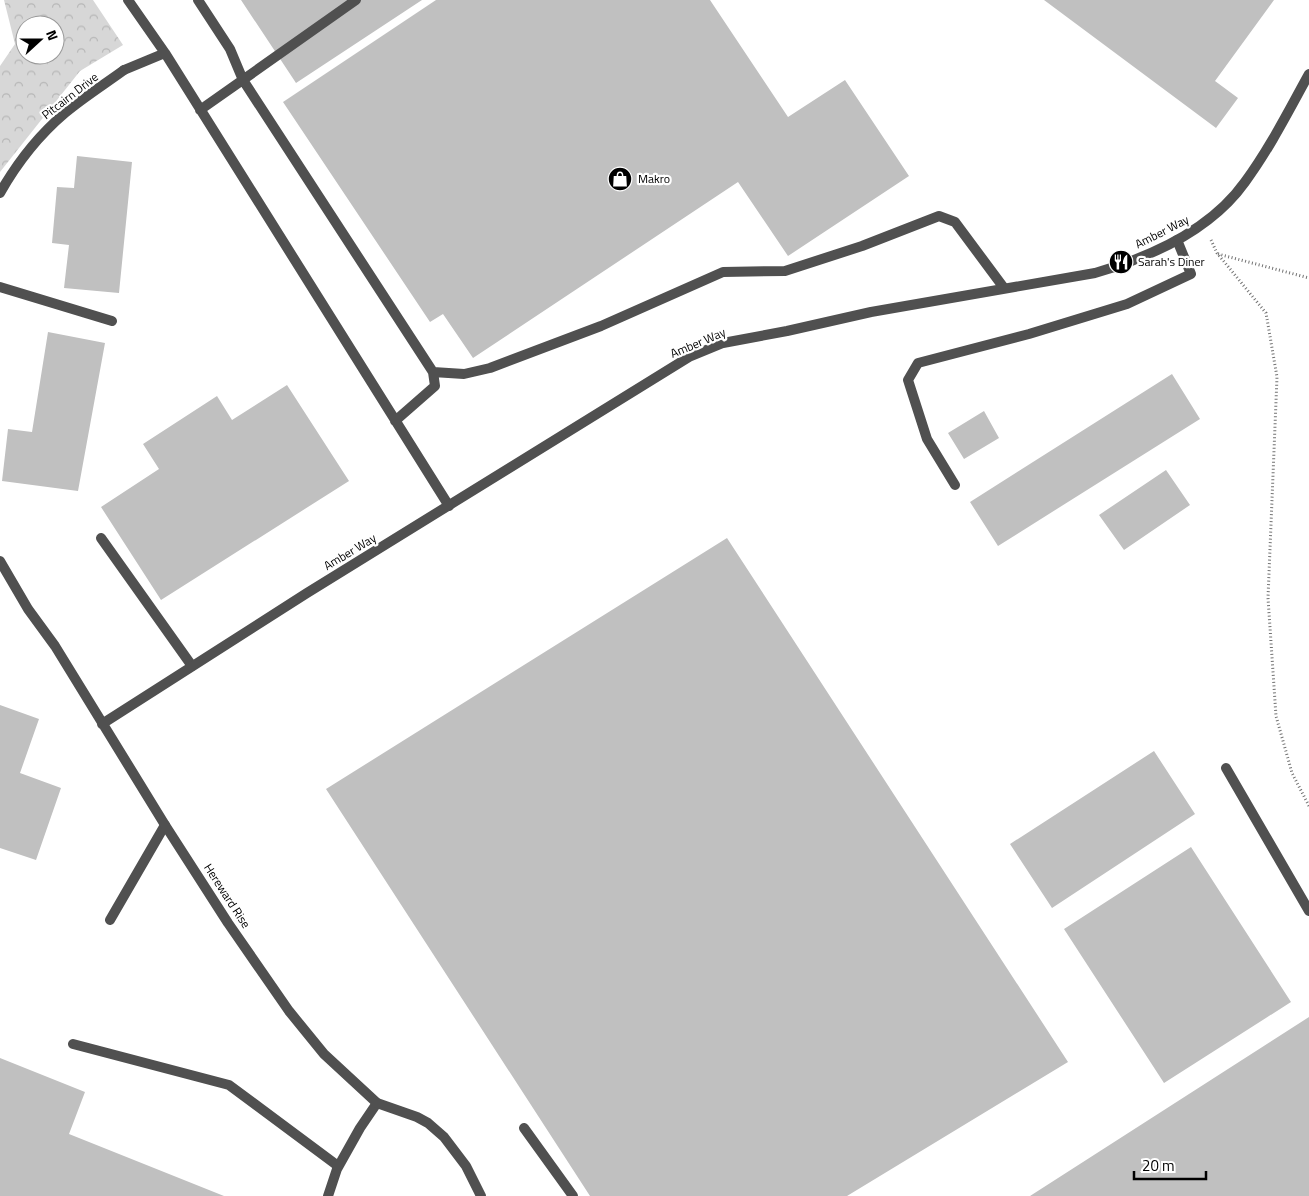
<svg xmlns="http://www.w3.org/2000/svg" width="1309" height="1196" viewBox="0 0 1309 1196" font-family="'Titillium Web',sans-serif">
<defs>
<pattern id="forest-crowns" width="20" height="18" patternUnits="userSpaceOnUse" patternTransform="scale(1.25)"><rect width="20" height="18" fill="#d7d7d7"/><path d="M2 6a3 3 0 1 1 6 0M12 15a3 3 0 1 1 6 0" fill="none" stroke="#b7b7b7"/></pattern>
</defs>
<rect width="100%" height="100%" fill="#fff"/>
<path fill="url(#forest-crowns)" fill-rule="evenodd" d="M 4,0 L 93,0 L 123,45 L 80,71 L 0,172 L 0,66 L 15,44 ZM 25,25 L 55,25 L 55,55 L 25,55 Z"/>
<path fill="#c0c0c0" d="M 241,0 L 422,0 L 296,83 Z
M 436,0 L 710,0 L 788,117 L 845,80 L 909,176 L 788,256 L 738,182 L 473,358 L 443,314 L 430,322 L 283,102 Z
M 1044,0 L 1274,0 L 1215,81 L 1238,98 L 1216,128 Z
M 77,156 L 132,162 L 119,293 L 64,288 L 69,245 L 52,243 L 57,187 L 74,188 Z
M 48,332 L 105,343 L 78,491 L 2,481 L 8,429 L 32,432 Z
M 1172,374 L 1200,419 L 998,546 L 970,502 Z
M 287,385 L 349,481 L 161,600 L 101,507 L 159,469 L 143,444 L 217,396 L 232,420 Z
M 984,411 L 999,438 L 964,459 L 948,433 Z
M 1166,470 L 1190,505 L 1124,550 L 1099,515 Z
M 727,538 L 1068,1062 L 847,1196 L 590,1196 L 326,789 Z
M 0,705 L 39,719 L 20,773 L 61,788 L 36,860 L 0,848 Z
M 1154,751 L 1195,814 L 1052,908 L 1010,844 Z
M 1191,847 L 1291,1002 L 1164,1083 L 1064,929 Z
M 1309,1017 L 1309,1196 L 1030,1196 Z
M 0,1058 L 85,1092 L 69,1134 L 224,1196 L 0,1196 Z"/>
<g fill="none" stroke-linecap="round" stroke-linejoin="round">
<path stroke="#727272" stroke-width="3" stroke-dasharray="1 2.5" stroke-linecap="butt" d="M 1211,240 L 1217,253 L 1266,313 L 1277,377 L 1268,598 L 1276,716 L 1292,773 L 1309,806
M 1218,254 L 1309,278"/>
<path stroke="#505050" stroke-width="10" d="M 128,0 L 165,53 L 449,506
M 198,0 L 230,49 L 243,80 L 433,372 L 435,386 L 395,421
M 124,70 L 165,53
M 200,110 L 356,0
M 0,287 L 112,321
M 433,372 L 464,374 L 490,368 L 601,326 L 723,272 L 785,271 L 862,246 L 939,216 L 955,222 L 1004,288
M 955,485 L 927,439 L 908,380 L 918,363 L 1029,334 L 1127,304 L 1191,274 L 1177,240
M 101,538 L 192,666
M 1226,768 L 1309,911
M 110,920 L 165,825
M 73,1044 L 229,1085 L 338,1166
M 524,1128 L 573,1196
M 328,1196 L 337,1169 L 360,1128 L 377,1103"/>
<path stroke="#505050" stroke-width="10" d="M 0,193 C 17,163 39,135 65,113 C 84,97 105,84 124,70
M 0,561 L 28,609 L 55,646 L 165,825 L 228,923 L 289,1011 L 324,1054 L 377,1103 L 417,1117 L 428,1123 L 444,1137 L 466,1166 L 481,1196
M 102,724 L 307,593 L 689,357 L 723,343 L 787,331 L 871,312 L 1095,273 C 1151,257 1210,231 1245,182 C 1270,148 1289,110 1309,74"/>
</g>
<defs>
<g id="shop-disc" transform="scale(1.25)"><circle r="9.5" fill="#000" stroke="#fff"/><path d="M-5-2.5h2.3a2.7 3.5 0 0 1 5.4 0H5L5.5 6h-11ZM-1.5-2.5h3a1.5 2.3 0 0 0-3 0Z" fill="#fff"/></g>
<g id="restaurant-disc" transform="scale(1.25)"><circle r="9.5" fill="#000" stroke="#fff"/><path d="M-5-6h1v4h1v-4h1v4h1v-4h1v5L-1.5 .5V6h-2V.5L-5-1ZM5-6V6H3V1.5H1.5Q1.5-4 5-6Z" fill="#fff"/></g>
</defs>
<g fill-rule="evenodd">
<use href="#shop-disc" x="620" y="179"/>
<use href="#restaurant-disc" x="1121" y="262"/>
</g>
<g text-anchor="middle" stroke-width="4.5" stroke-linejoin="round" paint-order="stroke">
<g font-size="12" fill="#000" stroke="#fff">
<text transform="translate(70 96) rotate(-38)" y="4">Pitcairn Drive</text>
<text transform="translate(1162 232) rotate(-27)" y="4">Amber Way</text>
<text transform="translate(698 343) rotate(-23)" y="4">Amber Way</text>
<text transform="translate(350 552) rotate(-31)" y="4">Amber Way</text>
<text transform="translate(227 896) rotate(57)" y="4">Hereward Rise</text>
</g>
<g font-size="12" fill="#000" stroke="#fff" text-anchor="start">
<text x="638" y="183">Makro</text>
<text x="1138" y="266">Sarah's Diner</text>
</g>
</g>
<g transform="translate(40 40) rotate(69)"><circle r="24" fill="#ffffff" stroke="#999999"/>
<path d="M0-4L9 19L0 12L-9 19Z" fill="#000000"/>
<text y="-8" font-size="14" font-weight="bold" text-anchor="middle" fill="#000000">N</text>
</g>
<path d="M1134 1171v8h72v-8" fill="none" stroke="#000000" stroke-width="2.5"/>
<text x="1142" y="1171" font-size="15" fill="#000000" stroke="#ffffff" stroke-width="4" paint-order="stroke">20 m</text>
</svg>
